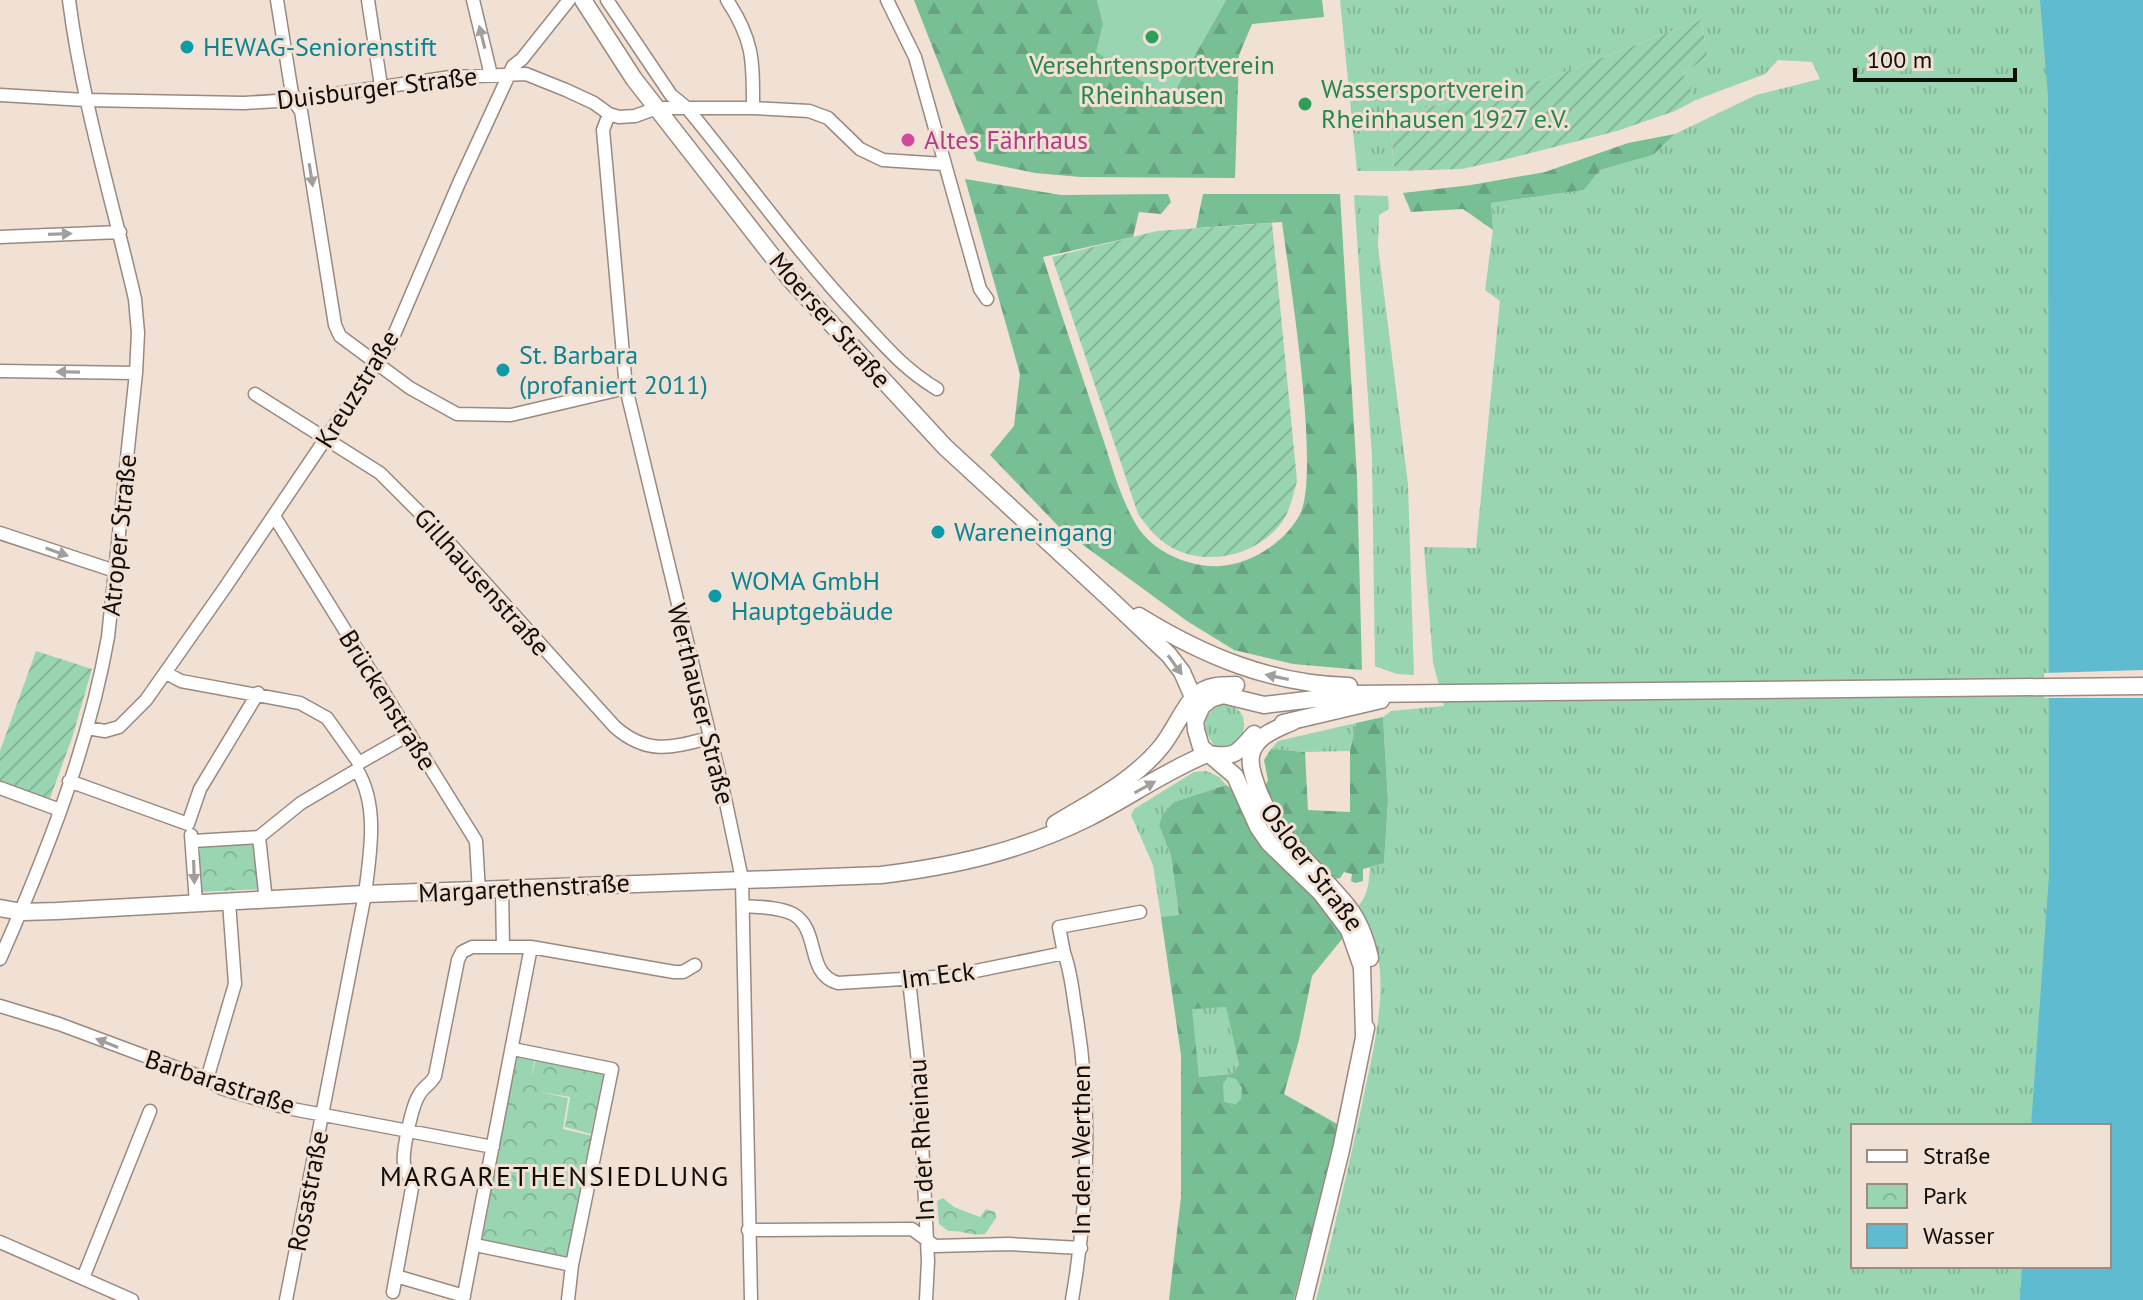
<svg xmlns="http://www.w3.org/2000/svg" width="2143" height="1300" viewBox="0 0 2143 1300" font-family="'PT Sans',sans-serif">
<defs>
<pattern id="grass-tufts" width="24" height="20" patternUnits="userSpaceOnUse" patternTransform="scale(2)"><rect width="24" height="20" fill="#9ad5b1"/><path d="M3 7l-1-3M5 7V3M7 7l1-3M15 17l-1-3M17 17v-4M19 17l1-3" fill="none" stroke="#84b697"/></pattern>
<pattern id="forest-firs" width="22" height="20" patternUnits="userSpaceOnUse" patternTransform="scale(2)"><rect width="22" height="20" fill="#79bf96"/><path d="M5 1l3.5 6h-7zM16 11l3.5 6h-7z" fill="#68a380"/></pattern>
<pattern id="park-crowns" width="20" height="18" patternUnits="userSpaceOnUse" patternTransform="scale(2)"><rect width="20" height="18" fill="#9ad5b1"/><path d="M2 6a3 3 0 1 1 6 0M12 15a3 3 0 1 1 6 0" fill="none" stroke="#84b697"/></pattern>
<pattern id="garden-furrows" width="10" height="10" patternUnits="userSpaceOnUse" patternTransform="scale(2)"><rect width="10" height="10" fill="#9ad5b1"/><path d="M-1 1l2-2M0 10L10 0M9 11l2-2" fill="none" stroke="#84b697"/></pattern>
</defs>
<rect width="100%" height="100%" fill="#f1e0d4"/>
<path fill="url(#grass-tufts)" d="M 1340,0 L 2051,0 L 2059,853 L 2041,1126 L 1853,1126 L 1853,1266 L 2032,1266 L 2029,1300 L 1316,1300 C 1333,1235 1348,1170 1362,1104 C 1371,1060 1383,1015 1380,971 C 1378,947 1368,930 1356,909 C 1368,896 1369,884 1370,867 L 1384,862 L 1388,801 L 1383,717 L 1391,711 L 1444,706 L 1433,662 L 1424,547 L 1476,548 L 1500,301 L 1485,290 L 1493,230 L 1491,203 L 1584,190 L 1600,170 L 1653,155 L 1675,134 L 1756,95 L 1820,79 L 1812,62 L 1778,60 L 1765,74 L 1696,100 L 1683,73 L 1708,57 L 1701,20 L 1546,79 L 1390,116 L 1394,171 L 1357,171 Z
M 1354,195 L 1388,196 L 1389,209 L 1379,215 L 1378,246 L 1408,484 L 1414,675 L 1397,674 L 1375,666 L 1372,456 Z
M 1224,704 C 1251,708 1247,733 1234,749 L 1215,747 L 1205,731 C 1204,717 1211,708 1224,704 Z
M 1356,723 L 1350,751 L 1305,752 L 1271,749 L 1278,741 Z
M 1207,771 L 1219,777 L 1226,785 L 1174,802 L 1162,815 L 1159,825 L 1171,856 L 1179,916 L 1161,917 L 1153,865 L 1131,815 L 1134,809 L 1194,772 Z
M 1226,1006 L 1239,1065 L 1232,1074 L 1199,1077 L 1191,1008 Z"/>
<path fill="url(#forest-firs)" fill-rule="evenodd" d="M 914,0 L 1097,0 L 1103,23 L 1170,99 L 1226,0 L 1322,0 L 1324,17 L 1252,24 L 1239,55 L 1235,178 L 1080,177 L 1035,173 L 977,161 Z
M 1675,134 L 1653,155 L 1600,170 L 1584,190 L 1491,203 L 1493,230 L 1463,209 L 1411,212 L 1403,193 L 1471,185 L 1545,172 L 1628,143 Z
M 965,179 L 1061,195 L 1168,194 L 1171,202 L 1161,214 L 1139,212 L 1133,237 L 1043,257 C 1061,315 1081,372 1100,430 C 1111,461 1119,497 1137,526 C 1153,552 1190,568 1220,566 C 1251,564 1284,543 1299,516 C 1322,477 1289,276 1282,222 L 1196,228 L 1203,194 L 1340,194 L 1357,477 L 1362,670 L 1293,664 L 1234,650 L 1187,621 L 1060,528 L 990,455 L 1014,426 L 1020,374 Z
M 1383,717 L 1388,801 L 1384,863 L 1363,869 L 1363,881 L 1355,883 L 1351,881 L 1352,874 L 1344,872 L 1340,878 L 1329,880 L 1314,866 L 1262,793 L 1268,780 L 1264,760 L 1271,749 L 1305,752 L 1308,810 L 1350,812 L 1350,751 L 1356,723 Z
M 1226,785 L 1239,794 L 1347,933 L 1312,976 L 1299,1040 L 1284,1094 L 1339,1125 L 1294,1300 L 1169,1300 L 1181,1197 L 1181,1055 L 1161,917 L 1179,915 L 1171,856 L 1159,825 L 1162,815 L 1174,802 ZM 1226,1007 L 1239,1065 L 1232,1074 L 1199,1077 L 1192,1009 Z"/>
<path fill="url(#park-crowns)" d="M 255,841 L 260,889 L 200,892 L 200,845 Z
M 517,1053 L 535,1057 L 531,1079 L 536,1058 L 604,1071 L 591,1134 L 565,1127 L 570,1097 L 540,1092 L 568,1098 L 563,1129 L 593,1136 L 569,1260 L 482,1241 Z
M 1228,1077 L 1236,1079 L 1242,1088 L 1241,1099 L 1233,1107 L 1224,1101 L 1223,1084 Z
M 943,1198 L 954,1207 L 980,1217 L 986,1209 L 995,1212 L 996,1218 L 985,1234 C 971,1236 962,1230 948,1231 L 939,1224 L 937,1201 Z"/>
<path fill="url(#garden-furrows)" d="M 1701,20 L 1708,57 L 1683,73 L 1696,100 L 1675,111 L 1617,131 L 1507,159 L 1462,169 L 1394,171 L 1390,116 L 1546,79 Z
M 1272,223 L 1297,481 C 1293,495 1290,511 1282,522 C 1257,556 1205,568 1169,546 C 1156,538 1147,526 1138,514 L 1052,257 L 1157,231 Z
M 36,651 L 92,669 L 72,738 L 49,801 L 0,782 L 0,751 Z"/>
<path fill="#9ad5b1" d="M 1097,0 L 1226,0 L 1170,99 L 1096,52 L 1103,23 Z"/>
<path fill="#5fbcd0" d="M 2040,0 L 2143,0 L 2143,1300 L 2020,1300 L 2022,1266 L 2109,1266 L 2109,1126 L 2031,1126 L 2049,875 L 2048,97 Z"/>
<path fill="#f1e0d4" d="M 2143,670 L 2143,698 L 2044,698 L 2044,673 Z"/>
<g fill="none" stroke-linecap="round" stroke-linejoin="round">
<g stroke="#99897f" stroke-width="15">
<path id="minor" d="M 277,0 L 293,100 L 301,111 L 335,325 L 340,336 L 410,388 L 457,414 L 511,415 L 626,388
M 368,0 L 381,86
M 473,0 L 491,75
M 607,0 L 671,95 L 687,108 C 745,178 797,252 860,319 C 886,347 904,369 937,389
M 727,0 C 754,41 753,61 753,108
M 887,0 L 915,57 L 980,289 L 987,299
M 0,95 L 85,100 L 244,103 L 293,100 L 451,77 L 526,74 L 566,90 L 594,103 L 609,114 L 619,117 L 635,116 L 657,108 L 753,108 L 809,111 L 828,118 L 860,149 L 883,160 L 944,164
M 609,114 L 603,130 L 626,388 L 726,803 L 742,879 L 751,1300
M 0,237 L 120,232
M 0,371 L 136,373
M 255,394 L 380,473 L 442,535 L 615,727 C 647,755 671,748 709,738
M 274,516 L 476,841 L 479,892
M 0,533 L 115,571
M 166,673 L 181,681 L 300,703 L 327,718 L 359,763
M 87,728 L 105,731 L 119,727 L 146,700 L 224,589 L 391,342 L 459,183 L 513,66 L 522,59 L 569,0
M 359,763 L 410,734
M 69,781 L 188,824
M 0,788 L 60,810
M 188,824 L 200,789 L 258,693
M 191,835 L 196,903
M 259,837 L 301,803 L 357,770
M 193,841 L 259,837 L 266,901
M 502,890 L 503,947
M 744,906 C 759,907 778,907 793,914 C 821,930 805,974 838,983 L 951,976 L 1064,953 L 1059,927 L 1140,912
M 1064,953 C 1072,974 1073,998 1077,1019 C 1092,1113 1088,1207 1072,1300
M 0,959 C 46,855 88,749 108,637 L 136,373 L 138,333 L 135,299 C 112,199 82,102 69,0
M 909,980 L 918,1062 L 928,1261 L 926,1300
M 0,1006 L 59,1024 L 207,1079 L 221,1088 L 287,1108 L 493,1147
M 513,1049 L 612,1069 L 572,1265 L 568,1300
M 207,1079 L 235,984 L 229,902
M 748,1230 L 912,1229 L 935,1246 L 1008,1244 L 1081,1248
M 0,1242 L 132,1300
M 475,1245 L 572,1265
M 396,1276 L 464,1296
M 83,1278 L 150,1111
M 393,1292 L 412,1188 C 411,1178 406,1172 404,1164 C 402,1151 412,1106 419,1095 C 423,1087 431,1084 435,1076 L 458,960 L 462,952 L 472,947 L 531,947 L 674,972 L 683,972 L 695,965
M 286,1300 L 365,894 C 370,854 379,806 357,770
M 463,1300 L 531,947"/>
</g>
<g stroke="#99897f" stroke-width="19">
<path id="major" d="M 583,0 L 634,79 L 790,279 L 945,447 L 1110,599 L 1169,655 L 1182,672 L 1193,697 L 1196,730 L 1201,747 L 1235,776 L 1258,827 L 1269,843 L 1321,893 L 1349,930 L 1362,967 L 1364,1035
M 1139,616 C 1204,656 1271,684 1349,686
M 1196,719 L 1202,706 L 1211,699 L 1223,695 L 1264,705 L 1356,694 L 2143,686
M 1294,721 C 1282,727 1265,732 1257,743 C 1248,754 1250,765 1254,778 C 1271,836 1312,862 1348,907 C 1359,921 1366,940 1370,958
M 1283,723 L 1381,700
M 1207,754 C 1236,758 1236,754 1254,734
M 1055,824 C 1093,801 1133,781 1161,747 C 1173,733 1184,706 1195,696 C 1207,685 1221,685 1236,685
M 0,908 L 22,912 L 57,911 L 365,894 L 881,875 C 955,866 1021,851 1088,818 C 1128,798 1165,771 1207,754
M 1304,1300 L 1341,1150 L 1366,1028"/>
</g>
<use href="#minor" stroke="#fff" stroke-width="12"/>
<use href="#major" stroke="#fff" stroke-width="16"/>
</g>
<defs><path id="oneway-solid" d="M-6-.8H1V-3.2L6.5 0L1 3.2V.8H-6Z" transform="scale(2)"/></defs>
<g fill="#a19e9d">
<use href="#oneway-solid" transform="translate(482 37) rotate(-104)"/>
<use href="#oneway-solid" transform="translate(311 175) rotate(81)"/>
<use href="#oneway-solid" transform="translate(60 234) rotate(-2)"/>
<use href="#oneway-solid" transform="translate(68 372) rotate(-179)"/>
<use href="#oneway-solid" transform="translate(57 552) rotate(19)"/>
<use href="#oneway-solid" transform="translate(1175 665) rotate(54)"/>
<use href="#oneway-solid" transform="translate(1277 677) rotate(-168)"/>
<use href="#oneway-solid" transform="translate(1145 787) rotate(-29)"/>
<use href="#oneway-solid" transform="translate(194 872) rotate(88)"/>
<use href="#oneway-solid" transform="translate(107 1043) rotate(-158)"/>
</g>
<g fill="#2e9e5b" stroke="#f1e0d4" stroke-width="3">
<circle cx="1152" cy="37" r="8"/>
<circle cx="1305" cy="104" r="8"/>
</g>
<g fill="#0f9aa8" stroke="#f1e0d4" stroke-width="3">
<circle cx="187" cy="47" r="8"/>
<circle cx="503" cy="370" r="8"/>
<circle cx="938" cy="532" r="8"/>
<circle cx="715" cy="596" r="8"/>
</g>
<circle fill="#d1479c" stroke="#f1e0d4" stroke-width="3" cx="908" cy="140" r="8"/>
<g text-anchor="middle" stroke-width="6" stroke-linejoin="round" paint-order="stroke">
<g font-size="26" fill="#0d838f" stroke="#f1e0d4" text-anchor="start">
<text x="203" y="56">HEWAG-Seniorenstift</text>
<text x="519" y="364">St. Barbara<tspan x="519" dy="30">(profaniert 2011)</tspan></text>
<text x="954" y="541">Wareneingang</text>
<text x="731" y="590">WOMA GmbH<tspan x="731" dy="30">Hauptgebäude</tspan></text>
</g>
<g font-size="26" fill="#27864d" stroke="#f1e0d4">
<text x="1152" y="74">Versehrtensportverein<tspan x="1152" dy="30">Rheinhausen</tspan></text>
<text x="1321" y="98" text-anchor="start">Wassersportverein<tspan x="1321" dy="30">Rheinhausen 1927 e.V.</tspan></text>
</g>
<g font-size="26" fill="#130d09" stroke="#f1e0d4">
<text transform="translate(377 88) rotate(-7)" y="9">Duisburger Straße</text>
<text transform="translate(830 320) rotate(49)" y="9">Moerser Straße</text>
<text transform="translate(357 389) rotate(-58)" y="9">Kreuzstraße</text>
<text transform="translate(119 535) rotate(-84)" y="9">Atroper Straße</text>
<text transform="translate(482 582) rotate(48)" y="9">Gillhausenstraße</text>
<text transform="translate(388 700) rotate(58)" y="9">Brückenstraße</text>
<text transform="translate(701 704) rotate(76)" y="9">Werthauser Straße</text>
<text transform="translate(1312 867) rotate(53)" y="9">Osloer Straße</text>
<text transform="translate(524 888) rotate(-3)" y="9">Margarethenstraße</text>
<text transform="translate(938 975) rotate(-7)" y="9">Im Eck</text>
<text transform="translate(220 1082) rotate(18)" y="9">Barbarastraße</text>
<text transform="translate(921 1140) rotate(-93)" y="9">In der Rheinau</text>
<text transform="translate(1081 1150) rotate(-90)" y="9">In den Werthen</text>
<text transform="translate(308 1191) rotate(-79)" y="9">Rosastraße</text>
</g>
<g font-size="26" fill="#b23c85" stroke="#f1e0d4" text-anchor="start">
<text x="924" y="149">Altes Fährhaus</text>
</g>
<g font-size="28" letter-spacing="2" fill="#130d09" stroke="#f1e0d4">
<text x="555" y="1186">MARGARETHENSIEDLUNG</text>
</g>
</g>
<rect x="1851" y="1124" width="260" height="144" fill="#f1e0d4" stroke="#988c83" stroke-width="2"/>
<rect x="1867" y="1150" width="40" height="12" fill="#ffffff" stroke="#988c83" stroke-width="2"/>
<text x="1923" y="1164" font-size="24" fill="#130d09">Straße</text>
<rect x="1867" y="1184" width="40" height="24" fill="url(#park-crowns)" stroke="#988c83" stroke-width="2"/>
<text x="1923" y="1204" font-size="24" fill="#130d09">Park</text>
<rect x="1867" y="1224" width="40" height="24" fill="#5fbcd0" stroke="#988c83" stroke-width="2"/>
<text x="1923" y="1244" font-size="24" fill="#130d09">Wasser</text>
<path d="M1855 68v12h160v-12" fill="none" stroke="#130d09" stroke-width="4"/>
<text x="1867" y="68" font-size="24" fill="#130d09" stroke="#f1e0d4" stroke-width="6" paint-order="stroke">100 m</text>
</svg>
